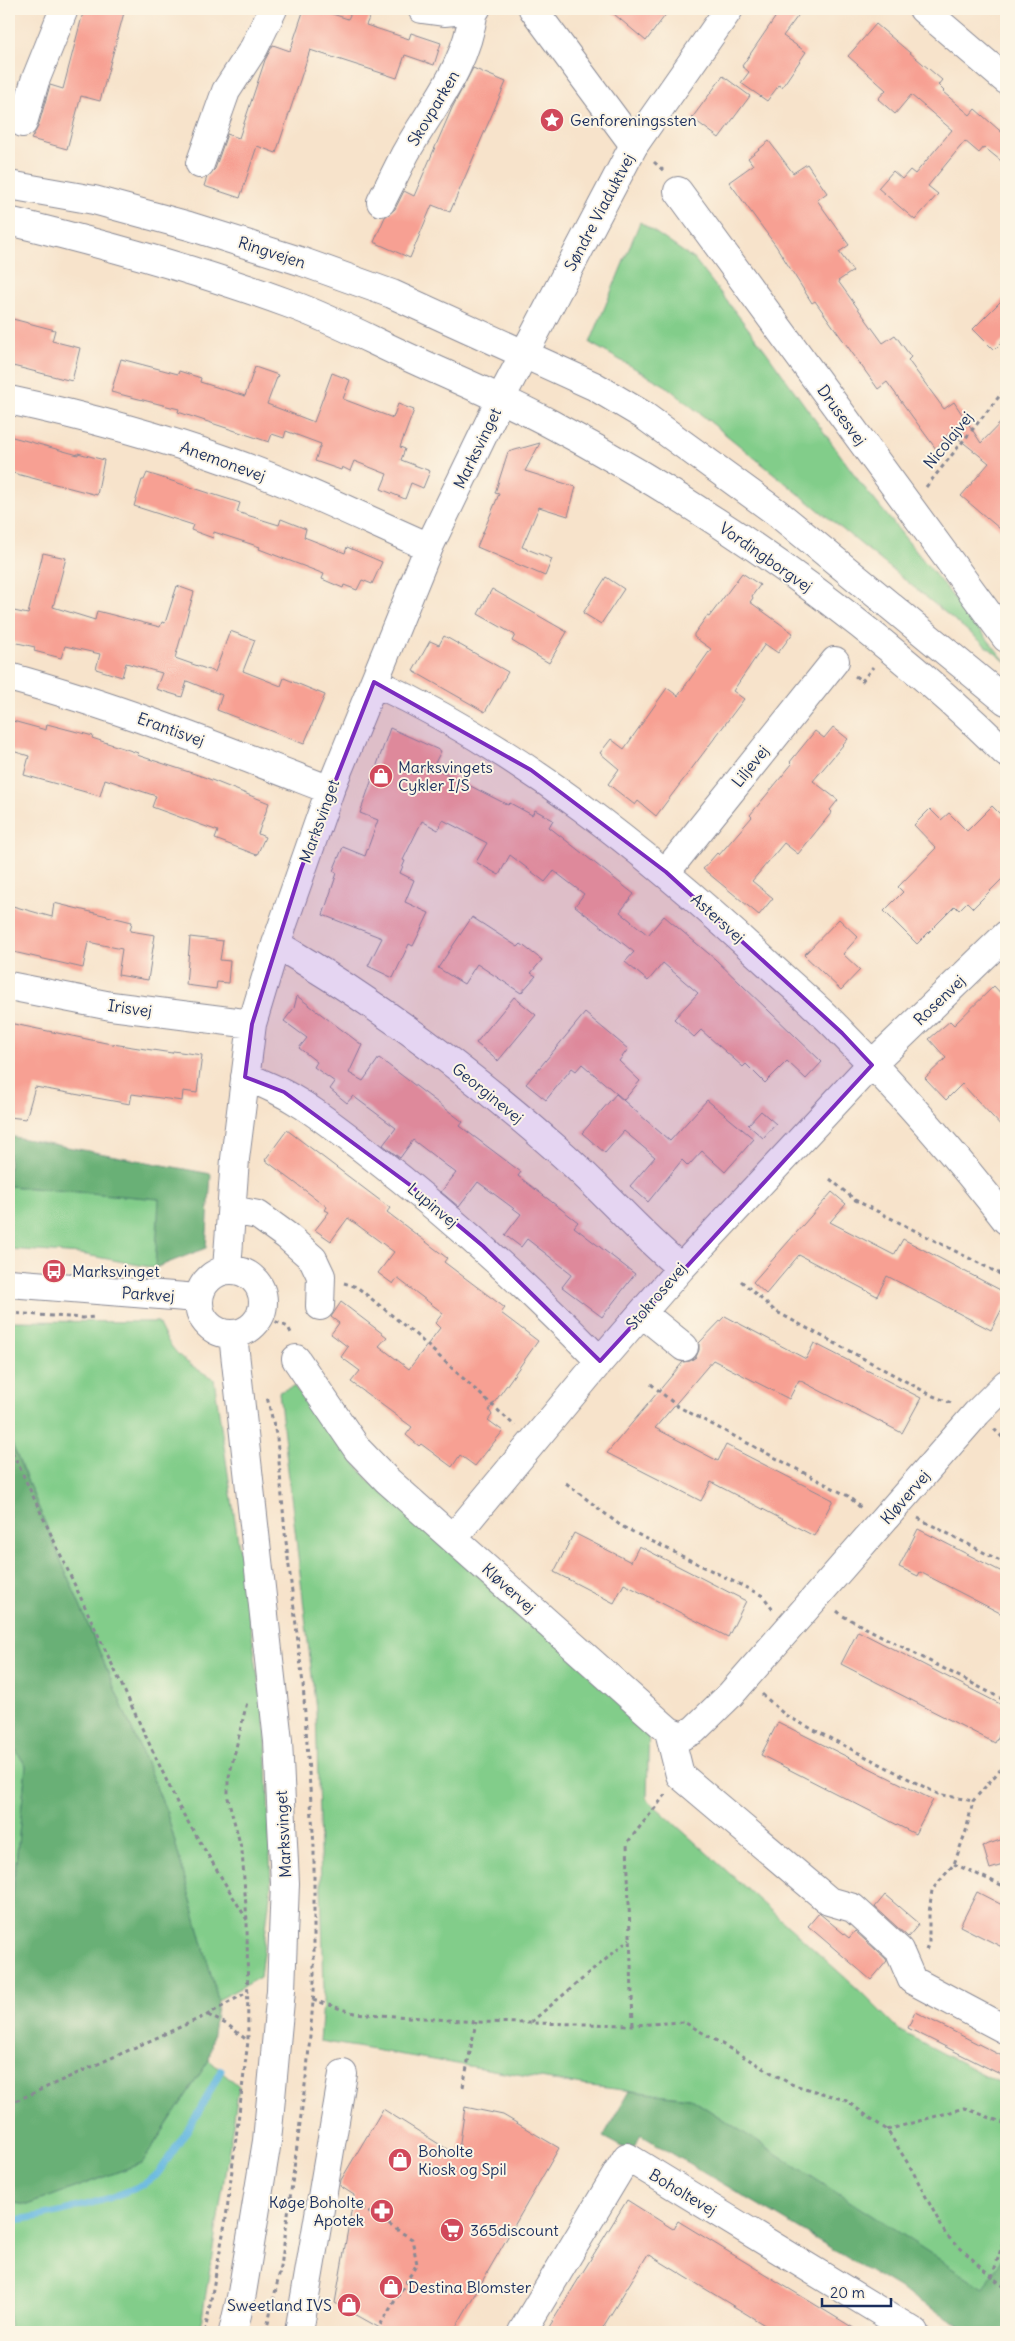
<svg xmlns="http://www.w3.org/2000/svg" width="1015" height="2341" viewBox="0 0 1015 2341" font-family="Delius,sans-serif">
<rect width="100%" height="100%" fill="#fcf5e5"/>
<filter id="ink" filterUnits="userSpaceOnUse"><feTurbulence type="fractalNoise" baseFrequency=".02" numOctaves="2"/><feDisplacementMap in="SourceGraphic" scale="10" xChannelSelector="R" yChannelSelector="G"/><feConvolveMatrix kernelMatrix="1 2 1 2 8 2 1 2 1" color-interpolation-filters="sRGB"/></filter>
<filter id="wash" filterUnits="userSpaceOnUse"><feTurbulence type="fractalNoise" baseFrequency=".0096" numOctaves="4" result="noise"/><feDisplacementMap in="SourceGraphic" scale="20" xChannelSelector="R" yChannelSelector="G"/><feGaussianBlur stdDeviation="1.12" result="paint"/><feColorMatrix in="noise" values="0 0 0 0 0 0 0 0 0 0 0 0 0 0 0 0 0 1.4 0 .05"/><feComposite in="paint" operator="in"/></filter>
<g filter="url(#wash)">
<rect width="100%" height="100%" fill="#f7e3cb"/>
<path fill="#82cd8a" stroke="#4e7e74" d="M 640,222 L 695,260 L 765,350 L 859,481 L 1006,662 L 666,386 L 590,343 Z
M 9,1186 L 160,1199 L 155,1268 L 81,1254 L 9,1249 Z
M 9,1321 L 158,1322 C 172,1354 184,1362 214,1379 L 266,1730 L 271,1887 L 260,1977 L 218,2000 L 167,1813 L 9,1437 Z
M 294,1386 L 368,1480 L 649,1723 L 647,1799 L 860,1991 L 900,2031 L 1006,2086 L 1006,2303 L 690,2098 L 582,2085 L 320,2041 L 324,1989 L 316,1711 L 279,1392 Z
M 9,1739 L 26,1766 L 9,1931 Z
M 209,2060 L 239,2086 L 202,2318 L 198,2332 L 9,2332 L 9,2202 L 27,2205 L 142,2163 Z"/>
<path fill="#69b076" stroke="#42706a" d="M 9,1136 L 211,1174 L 206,1248 L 155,1268 L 159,1199 L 9,1186 Z
M 9,1437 L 167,1813 L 218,2000 L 209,2060 L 142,2163 L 27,2205 L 9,2202 L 9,1931 L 26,1766 L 9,1739 Z
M 629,2091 L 690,2098 L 984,2288 L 1006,2251 L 1006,2332 L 972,2332 L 641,2135 L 631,2152 L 603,2137 Z"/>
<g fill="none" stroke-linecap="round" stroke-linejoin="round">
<path stroke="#64b7e0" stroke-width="7" d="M 9,2220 C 37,2220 134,2195 154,2177 C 160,2173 163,2164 168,2159 C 188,2131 206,2101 221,2070"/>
</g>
<g id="blocks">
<path fill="#f7a093" d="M 84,9 L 125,9 L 100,101 L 81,96 L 67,149 L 31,139 L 38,127 L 50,85 L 63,89 Z
M 304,9 L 317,9 L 348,19 L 353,9 L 373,9 L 366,25 L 409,39 L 411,33 L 441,43 L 434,65 L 405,55 L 397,78 L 310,50 L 276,153 L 257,146 L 240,198 L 204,186 L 207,177 L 215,169 L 227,134 L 239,138 L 265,60 L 273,45 L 290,51 Z
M 608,9 L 670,9 L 646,41 Z
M 781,9 L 803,9 L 783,36 L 806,52 L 782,87 L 779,85 L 767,101 L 741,83 L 749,72 L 742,66 Z
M 876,24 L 942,80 L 938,85 L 944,91 L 943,92 L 970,115 L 975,109 L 1006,136 L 1006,165 L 984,147 L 979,153 L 965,141 L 928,186 L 938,194 L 915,220 L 878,188 L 893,171 L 902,179 L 910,170 L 915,174 L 952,130 L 911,95 L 895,114 L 878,99 L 886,90 L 848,56 Z
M 473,68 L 506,82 L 450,212 L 432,205 L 410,258 L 374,242 L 385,217 L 395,209 L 404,191 L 414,196 L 452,108 Z
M 723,76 L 750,96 L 719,138 L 692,118 Z
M 769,141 L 793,173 L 807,164 L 827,193 L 817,200 L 849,245 L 839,252 L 853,271 L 838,281 L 883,343 L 895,335 L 911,357 L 908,360 L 944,409 L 954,402 L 981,443 L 1006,417 L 1006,534 L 961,496 L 989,463 L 950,432 L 936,449 L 887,382 L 878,389 L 815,301 L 812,303 L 776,246 L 729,182 L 753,165 L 748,158 Z
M 1006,296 L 1006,338 L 994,350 L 973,329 Z
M 9,318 L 55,330 L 52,341 L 80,348 L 72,381 L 9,365 Z
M 121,359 L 178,374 L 179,371 L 201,378 L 200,382 L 245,396 L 255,367 L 278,375 L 267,404 L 314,422 L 332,373 L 350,380 L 343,399 L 393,418 L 398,404 L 414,410 L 400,447 L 405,449 L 401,460 L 430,471 L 423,488 L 411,483 L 405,499 L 381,489 L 387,474 L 354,461 L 350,471 L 342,467 L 341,470 L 315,461 L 321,444 L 286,431 L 284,438 L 272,434 L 269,442 L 178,412 L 179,409 L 111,392 Z
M 9,436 L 78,455 L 78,453 L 104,460 L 97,495 L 9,472 Z
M 540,443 L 525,471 L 576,487 L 568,516 L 539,507 L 522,547 L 552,559 L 545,576 L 477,547 L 499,494 L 495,493 L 508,452 Z
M 147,473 L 240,503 L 237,512 L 279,525 L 281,519 L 306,529 L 304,537 L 345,553 L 347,547 L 382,562 L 372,584 L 362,580 L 357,590 L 344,585 L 343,588 L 322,579 L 324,574 L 259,549 L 260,547 L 214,532 L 213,538 L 191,530 L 193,525 L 134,506 L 142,480 L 144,480 Z
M 43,553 L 66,558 L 53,607 L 95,620 L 97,611 L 160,627 L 162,622 L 165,623 L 177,586 L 194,592 L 175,658 L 215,672 L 230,631 L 255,640 L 243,671 L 281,686 L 284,678 L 325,695 L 304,744 L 217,710 L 222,695 L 187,681 L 182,697 L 156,689 L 162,673 L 126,663 L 122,677 L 96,669 L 100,654 L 65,646 L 61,658 L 34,651 L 35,647 L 9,641 L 9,610 L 28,614 Z
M 742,573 L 760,585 L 752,596 L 753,598 L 750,602 L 793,633 L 778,653 L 765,644 L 733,691 L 744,699 L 656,816 L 638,801 L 635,805 L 608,784 L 619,769 L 600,753 L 611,739 L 624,749 L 667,688 L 678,696 L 711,649 L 694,637 L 694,634 L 707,616 L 709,617 Z
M 606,577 L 624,589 L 601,624 L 583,613 Z
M 492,589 L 567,632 L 549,663 L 512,641 L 515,635 L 478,614 Z
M 444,636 L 508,672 L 485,712 L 413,671 L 430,641 L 439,645 Z
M 9,720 L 46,730 L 47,724 L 93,736 L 92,738 L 138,753 L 137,755 L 204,777 L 269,803 L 258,834 L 265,837 L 257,855 L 215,839 L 218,831 L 152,807 L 156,796 L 105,779 L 100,796 L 24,775 L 29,756 L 9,750 Z
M 833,727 L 848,739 L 813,781 L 838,800 L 830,810 L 832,812 L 798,854 L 784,843 L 752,881 L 773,898 L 759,915 L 703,869 L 717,853 L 719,855 L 752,817 L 750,815 L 792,764 L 790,762 L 815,731 L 824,738 Z
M 390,728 L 441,751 L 433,767 L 508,805 L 510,803 L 532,815 L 535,810 L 553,820 L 549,827 L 634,894 L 620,912 L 648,935 L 664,916 L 715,959 L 822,1062 L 806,1079 L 787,1061 L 765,1083 L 746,1064 L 743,1067 L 701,1030 L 694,1037 L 674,1019 L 698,993 L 663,963 L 648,981 L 625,962 L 634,952 L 575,906 L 584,894 L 554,871 L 545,882 L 510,855 L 499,875 L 476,862 L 487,843 L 443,820 L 438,830 L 422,821 L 403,860 L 405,861 L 400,873 L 414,880 L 405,902 L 429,913 L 413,946 L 409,944 L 393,978 L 368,966 L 382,938 L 323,915 L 337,873 L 333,871 L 343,847 L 365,856 L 378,820 L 360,813 Z
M 992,806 L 1006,820 L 1006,875 L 973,908 L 967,902 L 959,910 L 955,906 L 917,944 L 884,911 L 903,892 L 898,887 L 936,848 L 914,825 L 930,809 L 941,820 L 949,813 L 967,831 Z
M 54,903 L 132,922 L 130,931 L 155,935 L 148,980 L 118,975 L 122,949 L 88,942 L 83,968 L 9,951 L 9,905 L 52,917 Z
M 472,917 L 518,947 L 521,944 L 542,960 L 531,973 L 536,976 L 521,993 L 477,964 L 464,984 L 438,968 Z
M 839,919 L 858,937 L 843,954 L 860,970 L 841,990 L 804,955 Z
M 190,937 L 223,941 L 220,960 L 230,961 L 228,983 L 217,982 L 216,989 L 186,985 Z
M 994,986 L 1006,999 L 1006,1131 L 962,1084 L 946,1100 L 925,1078 L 946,1058 L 929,1039 L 950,1021 L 954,1025 Z
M 297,996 L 362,1045 L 349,1073 L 363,1081 L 379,1058 L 463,1122 L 460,1126 L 521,1172 L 518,1176 L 578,1222 L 574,1227 L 635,1274 L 602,1317 L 562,1287 L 572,1274 L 527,1239 L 521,1247 L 505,1235 L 521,1214 L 478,1182 L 459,1207 L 441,1192 L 456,1173 L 413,1140 L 400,1158 L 383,1145 L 396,1128 L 353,1096 L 347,1103 L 330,1089 L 335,1082 L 314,1067 L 317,1062 L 299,1048 L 307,1038 L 284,1021 L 294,1008 Z
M 514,997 L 536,1015 L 498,1061 L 476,1043 Z
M 585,1013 L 628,1049 L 619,1061 L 640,1081 L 624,1100 L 582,1064 L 576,1071 L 572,1068 L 546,1100 L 526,1084 Z
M 9,1023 L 106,1043 L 172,1053 L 173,1051 L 202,1055 L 197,1093 L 183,1091 L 182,1101 L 132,1094 L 130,1104 L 35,1087 L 26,1119 L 9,1117 Z
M 616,1094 L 670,1141 L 707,1100 L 754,1139 L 725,1172 L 702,1151 L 688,1166 L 682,1160 L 648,1202 L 630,1186 L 655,1157 L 624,1131 L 605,1153 L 582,1133 Z
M 761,1111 L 776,1124 L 763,1138 L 748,1125 Z
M 287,1130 L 390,1208 L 387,1212 L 447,1258 L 444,1262 L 505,1308 L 501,1313 L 538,1341 L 489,1410 L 492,1415 L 488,1420 L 503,1431 L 475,1466 L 460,1455 L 452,1467 L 421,1444 L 419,1446 L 406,1435 L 412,1427 L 351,1382 L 360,1371 L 341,1357 L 348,1347 L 331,1334 L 339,1323 L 331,1317 L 341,1302 L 387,1337 L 379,1346 L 409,1369 L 440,1328 L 435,1323 L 443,1313 L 397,1278 L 393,1284 L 378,1273 L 394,1252 L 348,1218 L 331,1241 L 315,1230 L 329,1212 L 325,1210 L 327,1207 L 265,1160 Z
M 832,1192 L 846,1204 L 830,1222 L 894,1255 L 903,1239 L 1006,1293 L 1006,1301 L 991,1330 L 887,1276 L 877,1296 L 799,1255 L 766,1294 L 753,1282 Z
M 725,1316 L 806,1359 L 814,1343 L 921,1398 L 902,1433 L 799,1380 L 789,1399 L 713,1360 L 655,1428 L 718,1461 L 726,1445 L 833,1500 L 814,1536 L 711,1482 L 701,1501 L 607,1453 L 683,1362 L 690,1361 L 696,1357 L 699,1350 L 699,1343 Z
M 918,1529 L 1006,1574 L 1006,1616 L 920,1572 L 918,1576 L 899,1567 Z
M 574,1533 L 631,1562 L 639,1546 L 746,1601 L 728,1637 L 624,1584 L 614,1603 L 554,1572 Z
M 858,1631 L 1006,1707 L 1006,1721 L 995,1743 L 841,1664 Z
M 778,1722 L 933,1800 L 915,1834 L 761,1755 Z
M 1006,1838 L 1006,1864 L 990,1869 L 983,1846 Z
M 977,1892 L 1006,1907 L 1006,1949 L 960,1926 Z
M 885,1895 L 919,1924 L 908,1937 L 875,1907 Z
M 819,1913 L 849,1938 L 855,1931 L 886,1959 L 887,1961 L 871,1980 L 808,1926 Z
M 915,2012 L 1006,2058 L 1006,2077 L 908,2028 Z
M 465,2107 L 503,2115 L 559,2148 L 453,2332 L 387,2332 L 335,2303 L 354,2195 L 340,2186 L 341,2180 L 383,2109 L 458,2156 Z
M 627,2200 L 673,2229 L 678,2221 L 860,2332 L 776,2332 L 648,2254 L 600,2332 L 546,2332 Z"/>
</g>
</g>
<g filter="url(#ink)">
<use href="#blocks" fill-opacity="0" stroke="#898994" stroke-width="1"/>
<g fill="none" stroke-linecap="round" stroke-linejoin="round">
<g stroke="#898994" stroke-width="30">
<path id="minor" d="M 422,9 L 444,12 L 476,9
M 533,9 L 634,145
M 923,9 L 1006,80
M 23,123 L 35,81 L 64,9
M 200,164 L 226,91 L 254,48 L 273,9
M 678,191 L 1006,638
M 381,202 C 389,186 397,170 405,154 C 433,104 465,71 474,10
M 9,400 C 84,416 158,436 231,462 C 299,486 363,518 429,547
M 9,677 C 119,707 224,749 330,790
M 374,682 C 521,750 648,853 766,962 C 792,986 819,1008 843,1034 C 901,1093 956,1155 1006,1220
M 666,872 L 835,661
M 276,944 C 377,1003 472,1074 560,1152 C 602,1189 638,1232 681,1268
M 9,986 L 111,1006 L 252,1024
M 245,1077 C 292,1092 329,1123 367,1152 C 450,1216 527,1286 600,1361
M 232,1210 L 258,1215 L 287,1236 L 313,1259 L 321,1276 L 320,1306
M 227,1269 L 235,1159 L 252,1024 L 276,944 L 330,790 L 429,547 L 501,398
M199 1302a32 32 0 1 1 64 0a32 32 0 1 1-64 0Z
M 9,1283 L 198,1298
M 642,1313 L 684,1347
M 233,1335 L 278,1741 L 285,1883 L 281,1990 L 267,2141 L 242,2293 L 233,2332
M 296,1359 L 358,1450 L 387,1480 L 669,1731 L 682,1736 L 694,1730 L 731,1694 L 977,1413 L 1006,1384
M 453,1538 L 600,1361 L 681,1268 L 864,1072 L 1006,935
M 669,1731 L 680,1775 L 829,1901 L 853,1908 L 899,1950 L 912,1980 L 1006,2030
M 299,2332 L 343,2074
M 522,2332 L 627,2157 L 914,2332"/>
</g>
<g stroke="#898994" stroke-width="30">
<path id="major" d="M 9,185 L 94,200 L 189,226 L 303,262 L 392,294 L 594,386 L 643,415 L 776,512 L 1006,701
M 9,221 C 104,244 198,270 290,304 C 335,320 378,344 421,363 C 465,383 509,401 551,424 C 716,512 873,623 1006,753
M 501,398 L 634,145 L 729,9"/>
</g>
<path stroke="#898994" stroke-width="3" stroke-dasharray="4 4" stroke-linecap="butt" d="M 654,162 L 664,171
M 926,487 L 1006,388
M 855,676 L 862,681 L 873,667
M 830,1179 L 855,1200 L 1006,1277
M 741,1281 L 775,1311 L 933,1396 L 954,1404
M 344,1283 L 357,1287 L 416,1335 L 515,1426
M 9,1313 L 83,1318 L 95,1317
M 261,1315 L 288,1327 L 292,1335
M 651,1384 L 677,1406 L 848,1496 L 861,1508
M 994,1429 L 1006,1441
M 9,1445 L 179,1807 L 247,1920
M 566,1483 L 621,1526 L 763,1596 L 773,1609
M 918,1518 L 1006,1564
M 837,1611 L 843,1616 L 1006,1701
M 762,1694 L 785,1715 L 938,1794 L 973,1801
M 954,1864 L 1006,1887
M 926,1950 L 929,1943 L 929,1913 L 932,1890 L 954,1864 L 966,1831 L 973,1801 L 1006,1763
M 313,2000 L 354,2013 L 476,2022 L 633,2025 L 684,2022 L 791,2084 L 845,2100 L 887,2130 L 912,2170 L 946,2235 L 992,2277 L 1006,2288
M 208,2015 L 228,2025 L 248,2041
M 531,2022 L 630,1939
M 633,2025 L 627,1843 L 666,1794
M 463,2087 L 476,2022
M 9,2104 L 207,2015 L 249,1991
M 887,2130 L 965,2108 L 1006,2124
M 348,2199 L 412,2239 L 417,2264 L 376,2332
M 992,2277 L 1006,2233
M 205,2332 L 226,2218 L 248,2041 L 247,1921 L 242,1851 L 228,1798 L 228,1781 L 247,1702
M 266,2332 L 281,2267 L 307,2070 L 314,1991 L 314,1847 L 303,1684 L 285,1533 L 277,1438 L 267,1397"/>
<use href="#minor" stroke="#fff" stroke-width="28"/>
<use href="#major" stroke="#fff" stroke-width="28"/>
</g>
</g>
<path fill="#7b2cbf" fill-opacity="0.2" stroke="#7b2cbf" stroke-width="4" stroke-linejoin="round" d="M 374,682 L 531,770 L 666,872 L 842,1033 L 872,1065 L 600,1361 L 483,1246 L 410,1185 L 284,1092 L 245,1077 L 252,1024 L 301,869 Z"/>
<defs>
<g id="sight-disc" transform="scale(1.25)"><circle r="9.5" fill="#d1495b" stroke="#fcf5e5"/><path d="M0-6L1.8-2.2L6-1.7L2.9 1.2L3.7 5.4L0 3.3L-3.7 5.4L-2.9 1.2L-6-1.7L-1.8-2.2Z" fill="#fff"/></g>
<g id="shop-disc" transform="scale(1.25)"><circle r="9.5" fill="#d1495b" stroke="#fcf5e5"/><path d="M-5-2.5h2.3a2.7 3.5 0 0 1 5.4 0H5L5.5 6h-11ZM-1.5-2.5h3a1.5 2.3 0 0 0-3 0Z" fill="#fff"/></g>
<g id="bus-disc" transform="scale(1.25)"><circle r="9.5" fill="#d1495b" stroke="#fcf5e5"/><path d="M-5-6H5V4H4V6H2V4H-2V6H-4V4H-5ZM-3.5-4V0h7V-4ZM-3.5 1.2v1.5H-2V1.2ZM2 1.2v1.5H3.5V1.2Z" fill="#fff"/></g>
<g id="pharmacy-disc" transform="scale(1.25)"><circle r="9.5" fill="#d1495b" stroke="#fcf5e5"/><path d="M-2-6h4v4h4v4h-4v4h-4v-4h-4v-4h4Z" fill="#fff"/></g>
<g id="supermarket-disc" transform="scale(1.25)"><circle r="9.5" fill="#d1495b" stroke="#fcf5e5"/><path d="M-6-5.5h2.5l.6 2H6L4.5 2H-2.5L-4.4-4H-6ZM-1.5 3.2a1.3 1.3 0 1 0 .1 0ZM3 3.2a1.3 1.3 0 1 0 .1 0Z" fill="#fff"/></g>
</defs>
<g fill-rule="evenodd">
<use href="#sight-disc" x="552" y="120"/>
<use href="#shop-disc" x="381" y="776"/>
<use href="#bus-disc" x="54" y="1271"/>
<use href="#shop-disc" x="400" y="2160"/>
<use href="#pharmacy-disc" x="382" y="2211"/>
<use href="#supermarket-disc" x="452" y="2230"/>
<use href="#shop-disc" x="391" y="2287"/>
<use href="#shop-disc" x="349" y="2305"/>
</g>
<g text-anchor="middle" stroke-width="4" stroke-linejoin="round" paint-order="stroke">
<g font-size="16" fill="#1b2f5e" stroke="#fcf5e5">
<text transform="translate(433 108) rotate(-59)" y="6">Skovparken</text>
<text transform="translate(599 212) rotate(-62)" y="6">Søndre Viaduktvej</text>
<text transform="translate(272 252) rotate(18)" y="6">Ringvejen</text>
<text transform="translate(842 415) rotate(54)" y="6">Drusesvej</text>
<text transform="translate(948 440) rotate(-51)" y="6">Nicolajvej</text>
<text transform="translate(477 448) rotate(-64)" y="6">Marksvinget</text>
<text transform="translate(223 461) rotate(20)" y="6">Anemonevej</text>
<text transform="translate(766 557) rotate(35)" y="6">Vordingborgvej</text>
<text transform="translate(171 729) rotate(20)" y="6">Erantisvej</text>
<text transform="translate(750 766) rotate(-51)" y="6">Liljevej</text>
<text transform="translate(319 821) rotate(-70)" y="6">Marksvinget</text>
<text transform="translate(718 918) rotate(42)" y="6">Astersvej</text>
<text transform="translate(939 1000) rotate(-44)" y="6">Rosenvej</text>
<text transform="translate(130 1008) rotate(8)" y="6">Irisvej</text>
<text transform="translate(488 1093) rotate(39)" y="6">Georginevej</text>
<text transform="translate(433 1205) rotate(40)" y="6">Lupinvej</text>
<text transform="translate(148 1294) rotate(4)" y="6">Parkvej</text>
<text transform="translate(656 1296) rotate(-49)" y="6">Stokrosevej</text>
<text transform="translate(905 1497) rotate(-49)" y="6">Kløvervej</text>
<text transform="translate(509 1588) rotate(42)" y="6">Kløvervej</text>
<text transform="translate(283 1834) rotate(-93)" y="6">Marksvinget</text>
<text transform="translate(683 2192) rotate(31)" y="6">Boholtevej</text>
</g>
<g font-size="16" fill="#1b2f5e" stroke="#fcf5e5" text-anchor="start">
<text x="570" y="126">Genforeningssten</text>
<text x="398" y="773">Marksvingets<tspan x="398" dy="18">Cykler I/S</tspan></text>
<text x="72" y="1277">Marksvinget</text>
<text x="418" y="2157">Boholte<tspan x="418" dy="18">Kiosk og Spil</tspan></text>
<text x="364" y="2208" text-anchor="end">Køge Boholte<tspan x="364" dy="18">Apotek</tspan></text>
<text x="470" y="2236">365discount</text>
<text x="408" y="2293">Destina Blomster</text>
<text x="332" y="2311" text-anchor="end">Sweetland IVS</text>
</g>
</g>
<rect width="1015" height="2341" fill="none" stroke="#fcf5e5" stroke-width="30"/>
<path d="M822 2298v8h69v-8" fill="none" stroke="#1b2f5e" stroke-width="2.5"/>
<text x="830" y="2298" font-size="15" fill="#1b2f5e" stroke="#fcf5e5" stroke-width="4" paint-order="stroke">20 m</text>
</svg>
